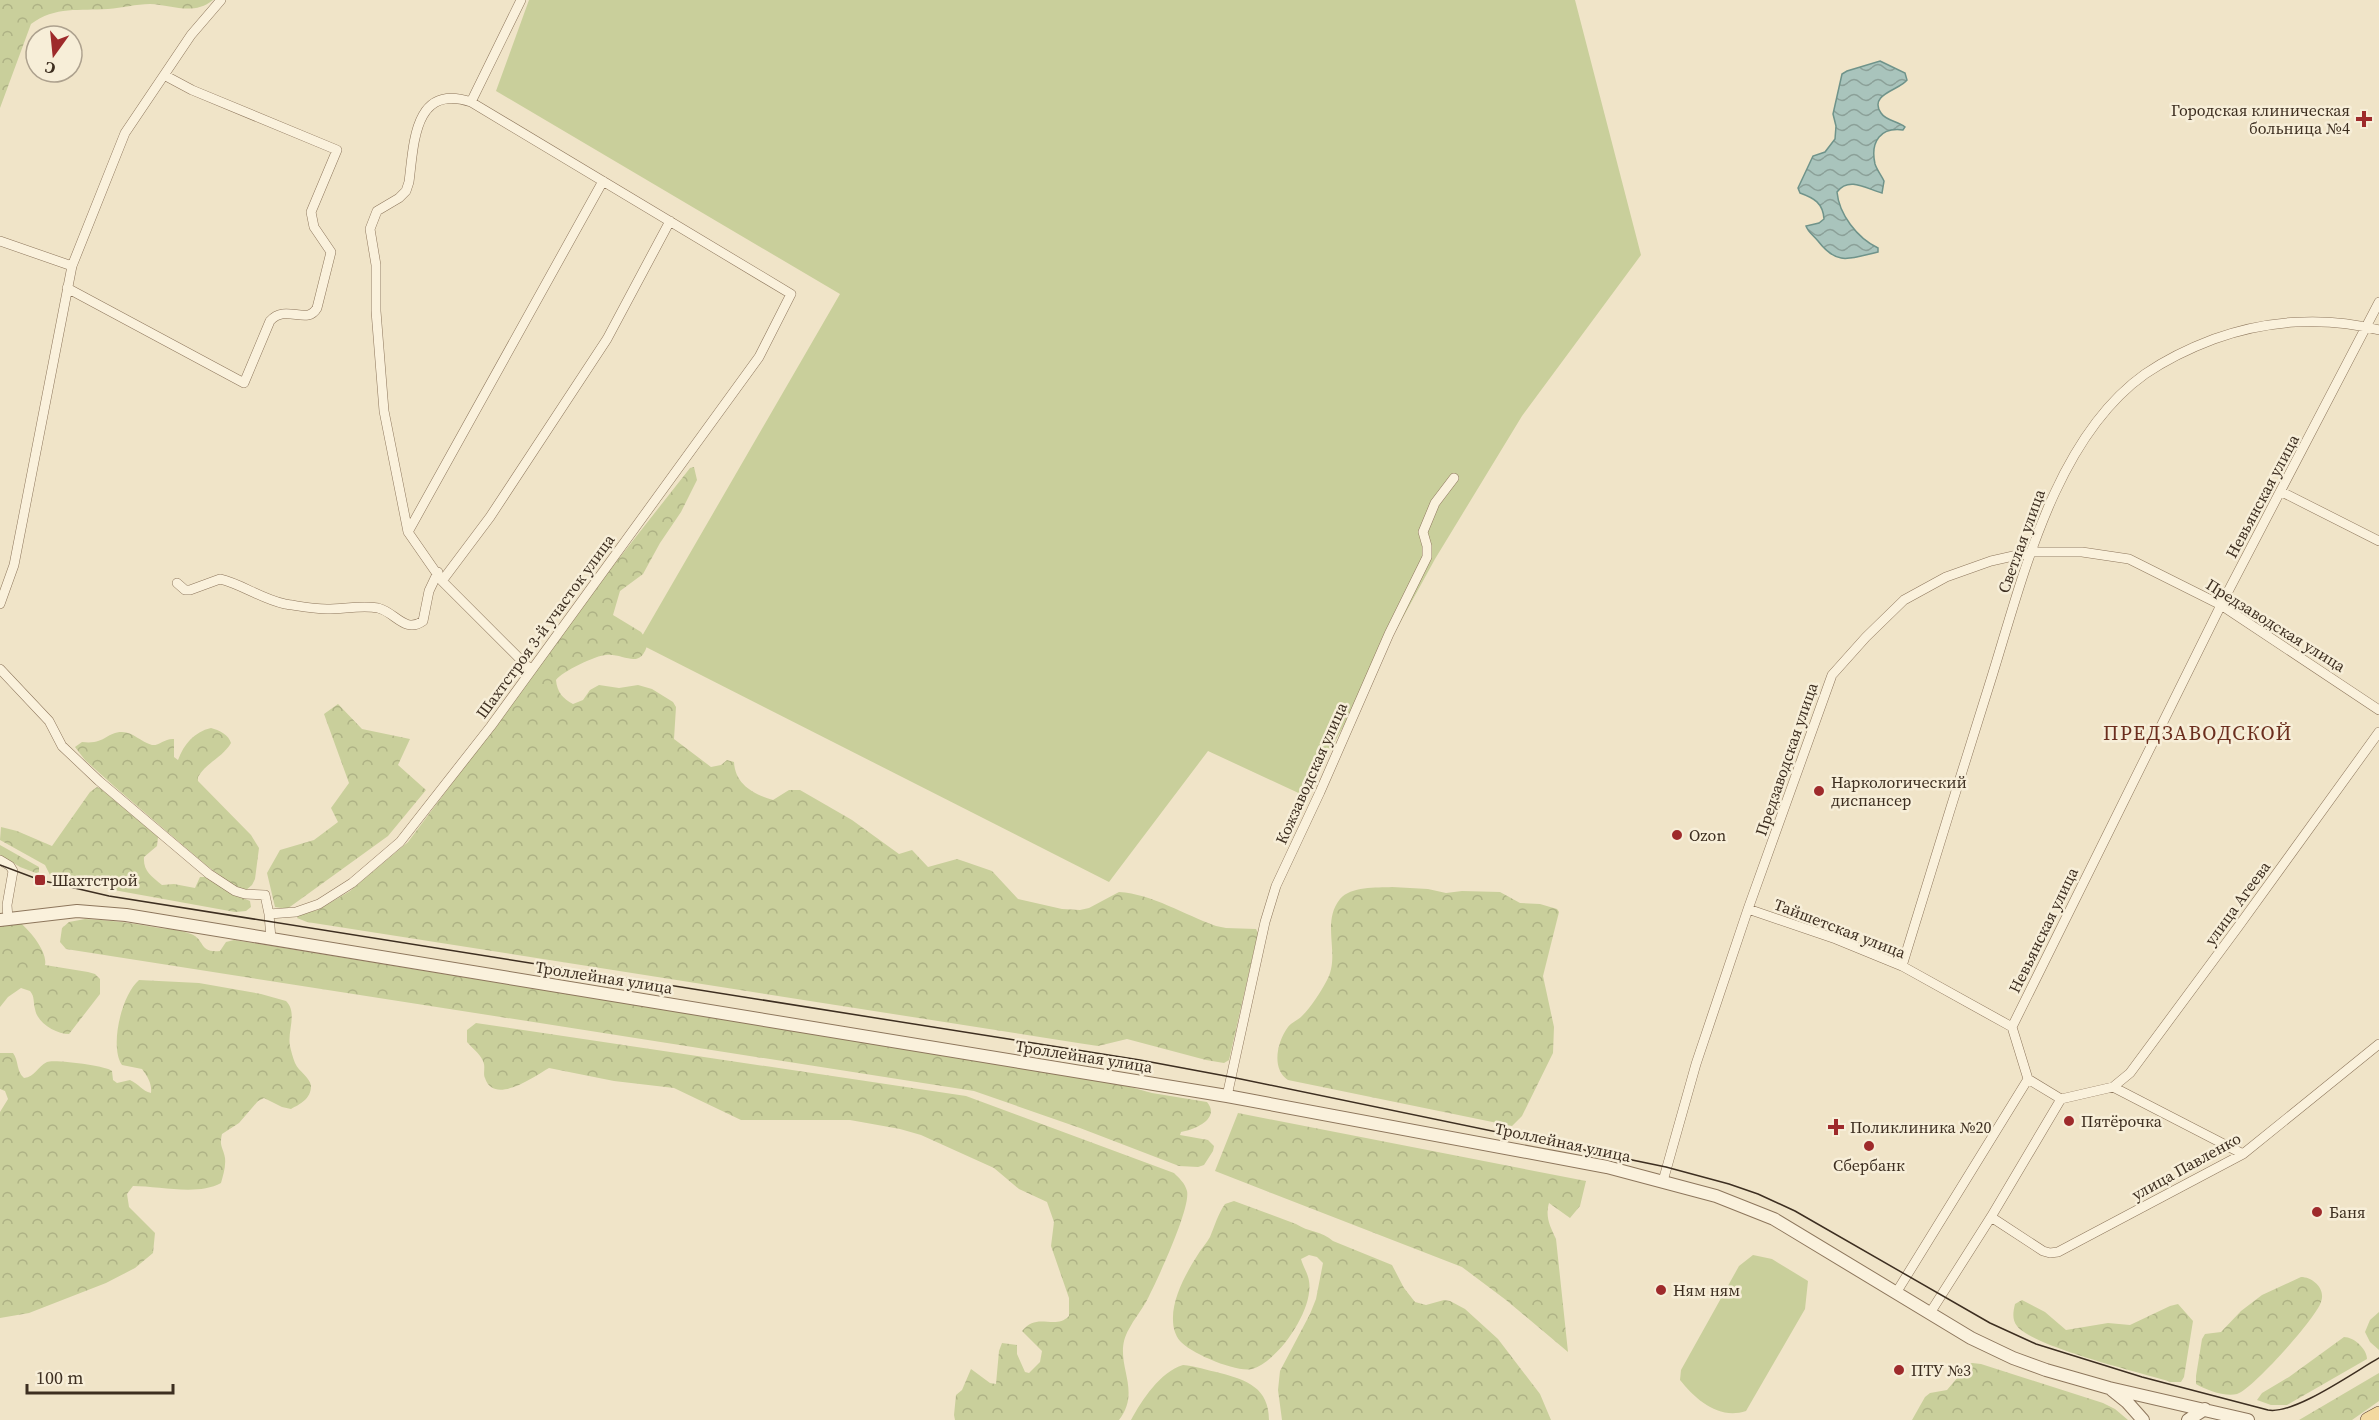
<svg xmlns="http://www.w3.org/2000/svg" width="2379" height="1420" viewBox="0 0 2379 1420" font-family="'Source Serif 4',serif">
<defs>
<pattern id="forest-crowns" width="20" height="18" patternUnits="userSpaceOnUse" patternTransform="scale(1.5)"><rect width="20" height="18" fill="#c9cf9b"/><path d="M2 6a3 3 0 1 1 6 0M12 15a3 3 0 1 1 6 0" fill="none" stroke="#aeb285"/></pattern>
<pattern id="water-waves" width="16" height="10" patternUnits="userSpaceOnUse" patternTransform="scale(1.5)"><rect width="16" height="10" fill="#a9c4bc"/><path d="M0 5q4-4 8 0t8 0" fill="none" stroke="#8ba098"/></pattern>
</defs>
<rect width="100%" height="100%" fill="#f0e4c8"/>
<path fill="url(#forest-crowns)" d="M 0,0 L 213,0 C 193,16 173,5 150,4 C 136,4 122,8 108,9 C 80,11 55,6 31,24 L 0,108 Z
M 694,467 L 697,480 L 681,512 L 660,543 L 643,574 L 620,591 L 613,615 L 641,632 L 648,642 C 641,672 625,653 606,655 C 597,655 561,672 556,680 C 557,692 563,699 573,704 L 583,700 L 590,690 L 599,685 L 619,688 L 638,685 L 652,689 L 673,702 L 676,707 L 674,739 L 711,767 L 721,765 L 727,760 L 734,762 C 735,784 753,794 773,800 L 789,790 L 800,790 L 852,820 L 899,854 L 912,850 L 928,867 L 957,859 L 966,862 L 992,871 L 1018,899 L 1062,909 L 1080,910 L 1089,908 L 1119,892 C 1152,894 1185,915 1216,926 L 1226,928 L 1256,929 L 1258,933 L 1229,1060 L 1224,1063 L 1206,1060 L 1127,1039 L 1098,1046 L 1078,1043 L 307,922 L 297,918 L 299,914 L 318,910 L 350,891 L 408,842 L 504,714 L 591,594 L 690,468 Z
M 338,704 L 362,729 L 410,739 L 398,765 L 426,790 L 388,836 L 287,909 L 275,907 L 267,873 L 280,850 L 314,840 L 338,822 L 331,808 L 349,783 L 324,714 Z
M 211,728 C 219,730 229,735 231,743 C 223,757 206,763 198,777 L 198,781 L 251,835 L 259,848 L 255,879 L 252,885 L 246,890 L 235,887 L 206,865 L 115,787 L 85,760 L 75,747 L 82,742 C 105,745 106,732 122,732 C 133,732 141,742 152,745 C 159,746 165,738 174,739 L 174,757 L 178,760 C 184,744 194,732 211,728 Z
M 97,787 L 101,789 L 158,837 L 157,846 L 144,857 C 143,871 151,876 162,885 L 174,884 L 195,888 L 200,877 L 208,877 L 236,895 L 250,901 L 251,907 L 246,911 L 235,912 L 64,881 L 51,877 L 45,865 L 0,840 L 1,827 L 17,831 L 52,846 L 90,792 Z
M 0,845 L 39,867 L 39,872 L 36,873 L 20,867 L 0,855 Z
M 1392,887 L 1428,889 L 1446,893 L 1462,891 L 1500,892 L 1520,903 L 1540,904 L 1557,909 L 1559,912 L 1543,976 L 1554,1027 L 1553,1053 L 1522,1116 L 1512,1126 L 1288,1080 C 1271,1069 1277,1042 1288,1027 C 1292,1022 1298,1020 1302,1016 C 1311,1007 1320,993 1326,982 C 1342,956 1320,924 1340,899 C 1351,886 1376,888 1392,887 Z
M 85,919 C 110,920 134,923 159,928 C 170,929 181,930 191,934 C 206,940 198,953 220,951 L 226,942 L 234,940 L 1112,1082 L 1152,1093 L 1207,1102 C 1221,1119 1194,1130 1181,1132 L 1180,1135 L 1208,1140 L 1214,1146 L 1213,1151 L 1204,1165 L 1198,1167 L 1179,1166 L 1080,1128 L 974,1091 L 66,949 L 60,942 L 62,928 L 69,922 Z
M 18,921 C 29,929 48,952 45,965 L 88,972 L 95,974 L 100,979 L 100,994 L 69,1034 C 56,1034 37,1023 35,1009 C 33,1002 35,997 30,991 L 21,988 L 8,997 L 0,1007 L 0,923 Z
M 139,980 L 199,983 L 261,994 L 286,1001 C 298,1013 287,1031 290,1046 C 291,1051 293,1058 295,1063 C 299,1072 310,1077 311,1086 C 311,1099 300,1104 291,1109 L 282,1107 L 264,1098 L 258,1101 L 239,1123 L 222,1134 C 219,1147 223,1147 225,1158 C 226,1167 223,1175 221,1183 C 198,1196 159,1186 133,1186 L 127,1194 L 129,1207 L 155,1233 L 153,1253 L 135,1268 L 106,1283 L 29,1313 L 0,1318 L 0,1112 L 8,1099 L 5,1091 L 0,1089 L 0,1053 L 13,1053 C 19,1061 16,1071 24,1078 C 35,1077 37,1067 47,1062 C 54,1059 107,1066 112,1071 L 113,1080 L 117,1083 L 130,1080 C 139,1084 142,1091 151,1093 C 152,1084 148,1077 142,1069 L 122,1065 C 109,1046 122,994 139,980 Z
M 476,1023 L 966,1096 L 1174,1173 C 1179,1178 1185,1183 1187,1191 C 1191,1208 1156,1283 1146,1302 C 1141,1311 1134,1319 1129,1329 C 1110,1361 1144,1388 1119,1420 L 955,1420 L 954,1415 L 956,1395 L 962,1390 L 971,1369 L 990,1383 L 996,1384 L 999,1351 L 1002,1343 L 1017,1345 L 1017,1354 L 1025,1372 L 1029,1373 L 1040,1362 L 1042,1351 L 1022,1331 C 1038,1311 1054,1331 1069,1316 L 1069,1298 L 1051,1246 L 1054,1222 L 1047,1202 L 1019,1189 L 994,1168 L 921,1135 L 900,1129 L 850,1120 L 741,1120 L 674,1088 L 614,1081 L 549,1068 C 535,1076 494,1106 485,1078 C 483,1074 485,1069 484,1064 C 482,1055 473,1049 467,1042 L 467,1030 Z
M 1238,1113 L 1586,1181 L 1580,1206 L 1570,1218 L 1549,1203 C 1545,1217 1550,1226 1556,1239 L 1568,1352 L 1506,1300 L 1462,1267 L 1215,1171 Z
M 1234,1201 L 1296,1224 C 1308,1232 1322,1231 1333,1241 L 1392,1265 L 1404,1288 L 1415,1302 L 1426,1305 L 1444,1300 L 1450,1301 L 1465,1309 L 1498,1339 L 1540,1394 L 1551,1420 L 1282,1420 L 1278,1390 L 1280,1371 L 1310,1314 L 1316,1299 L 1323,1263 L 1317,1257 L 1309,1255 L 1301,1259 C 1303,1266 1308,1274 1309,1281 C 1314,1309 1279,1361 1252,1369 C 1237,1373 1190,1353 1180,1341 C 1175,1335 1173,1327 1173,1320 C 1172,1299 1186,1273 1197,1256 C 1201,1249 1206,1244 1210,1237 C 1215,1225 1218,1214 1225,1204 Z
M 2301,1277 C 2313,1277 2326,1289 2321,1302 C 2316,1318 2252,1390 2237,1394 C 2225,1397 2206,1390 2196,1384 L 2196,1376 L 2202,1339 L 2205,1334 L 2221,1332 L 2241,1311 L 2262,1295 Z
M 2022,1300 L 2045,1312 L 2066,1330 L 2108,1323 L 2130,1325 L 2170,1306 L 2178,1304 L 2193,1321 L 2184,1377 L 2181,1382 L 2171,1382 C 2142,1373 2033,1347 2017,1326 C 2012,1320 2013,1312 2015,1304 Z
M 2379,1312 L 2379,1350 L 2370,1342 L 2365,1332 L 2370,1320 Z
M 2344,1337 C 2354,1337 2367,1349 2367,1359 L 2287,1405 L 2271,1405 L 2257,1400 L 2262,1393 L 2289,1377 Z
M 1972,1363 L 1981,1364 L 2103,1403 L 2115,1409 L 2128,1420 L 1912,1420 L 1925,1397 L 1930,1393 L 1947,1390 L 1969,1364 Z
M 1183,1365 C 1195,1366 1207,1370 1220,1373 C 1247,1380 1269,1388 1269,1420 L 1131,1420 C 1142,1400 1160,1372 1183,1365 Z
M 2379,1373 L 2379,1401 L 2352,1420 L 2299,1420 Z"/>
<path fill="#c9cf9b" d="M 529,0 L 1575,0 L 1641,255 L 1522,416 L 1435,559 L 1305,796 L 1208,751 L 1109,882 L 638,643 L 840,294 L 496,91 Z
M 1753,1255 L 1772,1259 L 1808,1281 L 1805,1309 L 1746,1411 C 1719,1420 1696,1400 1680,1380 L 1681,1370 L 1739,1266 Z"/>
<path fill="url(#water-waves)" stroke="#6f938a" stroke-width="1.5" d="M 1880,61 L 1905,73 L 1907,80 C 1900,90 1868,94 1881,113 C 1886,121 1898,121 1905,127 L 1903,130 C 1881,127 1870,141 1875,164 C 1877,170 1881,175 1884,181 L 1882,193 C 1867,189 1849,176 1837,192 C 1839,214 1857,238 1878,248 L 1878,252 C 1851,258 1838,267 1818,241 C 1813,235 1808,232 1806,226 L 1819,223 L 1824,219 C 1823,203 1814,198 1800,193 L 1798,188 L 1813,156 L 1825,152 L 1835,139 L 1836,126 L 1833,114 L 1842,74 L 1847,71 Z"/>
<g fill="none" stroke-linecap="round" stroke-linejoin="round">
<g stroke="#8d765c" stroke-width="10">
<path id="minor" d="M 471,102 C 414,83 414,143 409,182 L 406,191 L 399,198 L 377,211 L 370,229 L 376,265 L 376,311 L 384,411 L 408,532 L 442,581 L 531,670
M 0,241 L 72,266 L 14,565 L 0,604
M 72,266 L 125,133 L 191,35 L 221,0
M 67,288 L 244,383 L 270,321 C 286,303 307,326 317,308 L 331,252 L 314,227 L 311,212 L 337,150 L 192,90 L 164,75
M 2282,492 L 2379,541
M 408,532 L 603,181
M 442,581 L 490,517 L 607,339 L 670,221
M 177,583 L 185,590 L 190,590 L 220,579 C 242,584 261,599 285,604 C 299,606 313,609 327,609 C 344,609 362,605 378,608 C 395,612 405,634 423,621 L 429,591 L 438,572
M 0,669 L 49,721 L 62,746 L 99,781 L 209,874 L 235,891 L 245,894 L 265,895 L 269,914 L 271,939
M 0,860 L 10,866 L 13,871 L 7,905 L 8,919
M 1748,909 L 1836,939 L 1902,966 L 2012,1027 L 2028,1079 L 2061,1099 L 2113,1087 L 2243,1154
M 269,914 L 296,912 L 319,904 L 352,883 L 400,842 L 491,726 L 759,357 L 791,294 L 471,102 L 521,0
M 1902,966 C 1930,874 1959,781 1988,689 C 2021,586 2052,440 2145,374 C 2167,359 2190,348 2214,339 C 2266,320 2325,316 2379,330
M 2012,1027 L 2221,605 L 2379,302
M 2113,1087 L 2130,1073 L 2238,927 L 2379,732
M 1227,1096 L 1265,922 L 1276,886 L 1320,792 L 1389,634 L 1427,557 L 1427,546 L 1423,532 L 1435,503 L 1454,478
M 1663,1181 L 1696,1064 L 1748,909 L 1832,675 L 1866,637 L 1904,600 L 1946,577 L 1991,561 L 2031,552 L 2082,552 L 2129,559 L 2221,605 L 2379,710
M 1991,1217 L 2043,1251 L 2050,1253 L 2058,1252 L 2243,1154 L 2379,1044
M 1896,1293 L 2028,1079
M 1930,1313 L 1991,1217 L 2061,1099"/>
</g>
<g stroke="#8d765c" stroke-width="14">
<path id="tertiary" d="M 0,920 L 77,911 L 126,915 L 1227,1096 L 1607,1167 L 1716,1196 L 1774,1219 L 1971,1338 L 2013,1358 L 2046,1370 L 2109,1388 L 2248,1420
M 2112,1390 L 2127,1402 L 2143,1420
M 2188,1420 L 2205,1409"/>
</g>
<g stroke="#5b4430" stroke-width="16">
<path id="primary" d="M 2368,1420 L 2379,1414"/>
</g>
<use href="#minor" stroke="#faf1dc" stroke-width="9"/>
<use href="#tertiary" stroke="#faf1dc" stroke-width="12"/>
<use href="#primary" stroke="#f3d9a0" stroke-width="15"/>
<path stroke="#3d2e20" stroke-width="1.5" d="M 0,865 L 40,880 L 109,896 L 1140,1060 L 1231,1077 L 1666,1167 L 1729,1184 L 1758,1194 L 1795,1211 L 1990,1323 L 2036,1344 L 2142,1377 L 2268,1410 C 2294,1415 2354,1372 2379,1358"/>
</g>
<g fill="#9e2a2b" stroke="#f7eed8" stroke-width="2">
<path d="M2361 110h6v6h6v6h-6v6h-6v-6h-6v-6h6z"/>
<circle cx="1819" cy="791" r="6"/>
<circle cx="1677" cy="835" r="6"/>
<rect x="34" y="874" width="12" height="12" rx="3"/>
<circle cx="2069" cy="1121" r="6"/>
<path d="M1833 1118h6v6h6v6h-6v6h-6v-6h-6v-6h6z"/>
<circle cx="1869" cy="1146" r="6"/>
<circle cx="2317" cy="1212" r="6"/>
<circle cx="1661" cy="1290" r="6"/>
<circle cx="1899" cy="1370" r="6"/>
</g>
<g text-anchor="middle" stroke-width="5" stroke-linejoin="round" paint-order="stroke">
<g font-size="16" fill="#3d2e20" stroke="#f7eed8" text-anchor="start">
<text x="2350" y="116" text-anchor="end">Городская клиническая<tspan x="2350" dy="18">больница №4</tspan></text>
<text x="1831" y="788">Наркологический<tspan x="1831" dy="18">диспансер</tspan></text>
<text x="1689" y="841">Ozon</text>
<text x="52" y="886">Шахтстрой</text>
<text x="2081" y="1127">Пятёрочка</text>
<text x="1850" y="1133">Поликлиника №20</text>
<text x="1869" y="1171" text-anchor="middle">Сбербанк</text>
<text x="2329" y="1218">Баня</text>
<text x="1673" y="1296">Ням ням</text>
<text x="1911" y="1376">ПТУ №3</text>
</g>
<g font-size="16" fill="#3d2e20" stroke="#f7eed8">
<text transform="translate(2262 496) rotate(-62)" y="6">Невьянская улица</text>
<text transform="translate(2021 541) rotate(-70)" y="6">Светлая улица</text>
<text transform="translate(2276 625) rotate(32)" y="6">Предзаводская улица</text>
<text transform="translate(545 626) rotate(-54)" y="6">Шахтстроя 3-й участок улица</text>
<text transform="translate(1786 759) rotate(-71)" y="6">Предзаводская улица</text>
<text transform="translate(1311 773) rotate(-66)" y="6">Кожзаводская улица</text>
<text transform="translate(2237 903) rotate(-54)" y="6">улица Агеева</text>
<text transform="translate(1840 928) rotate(21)" y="6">Тайшетская улица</text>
<text transform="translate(2043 930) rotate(-64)" y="6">Невьянская улица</text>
<text transform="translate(604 977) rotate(9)" y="6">Троллейная улица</text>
<text transform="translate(1084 1056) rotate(9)" y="6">Троллейная улица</text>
<text transform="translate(1563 1142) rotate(12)" y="6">Троллейная улица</text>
<text transform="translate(2186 1166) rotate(-29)" y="6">улица Павленко</text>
</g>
<g font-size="20" letter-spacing="1.5" fill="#6b2e1e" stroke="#f7eed8">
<text x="2198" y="740">ПРЕДЗАВОДСКОЙ</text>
</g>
</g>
<g transform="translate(54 54) rotate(195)"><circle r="28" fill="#f7eed8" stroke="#ada18e" stroke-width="1.5"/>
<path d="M0-4.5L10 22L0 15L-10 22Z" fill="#9e2a2b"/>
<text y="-9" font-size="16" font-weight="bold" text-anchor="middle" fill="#3d2e20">С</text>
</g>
<path d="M27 1384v9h146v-9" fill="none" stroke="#3d2e20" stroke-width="3"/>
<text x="36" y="1384" font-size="18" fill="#3d2e20" stroke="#f7eed8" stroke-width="4.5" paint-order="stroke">100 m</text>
</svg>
